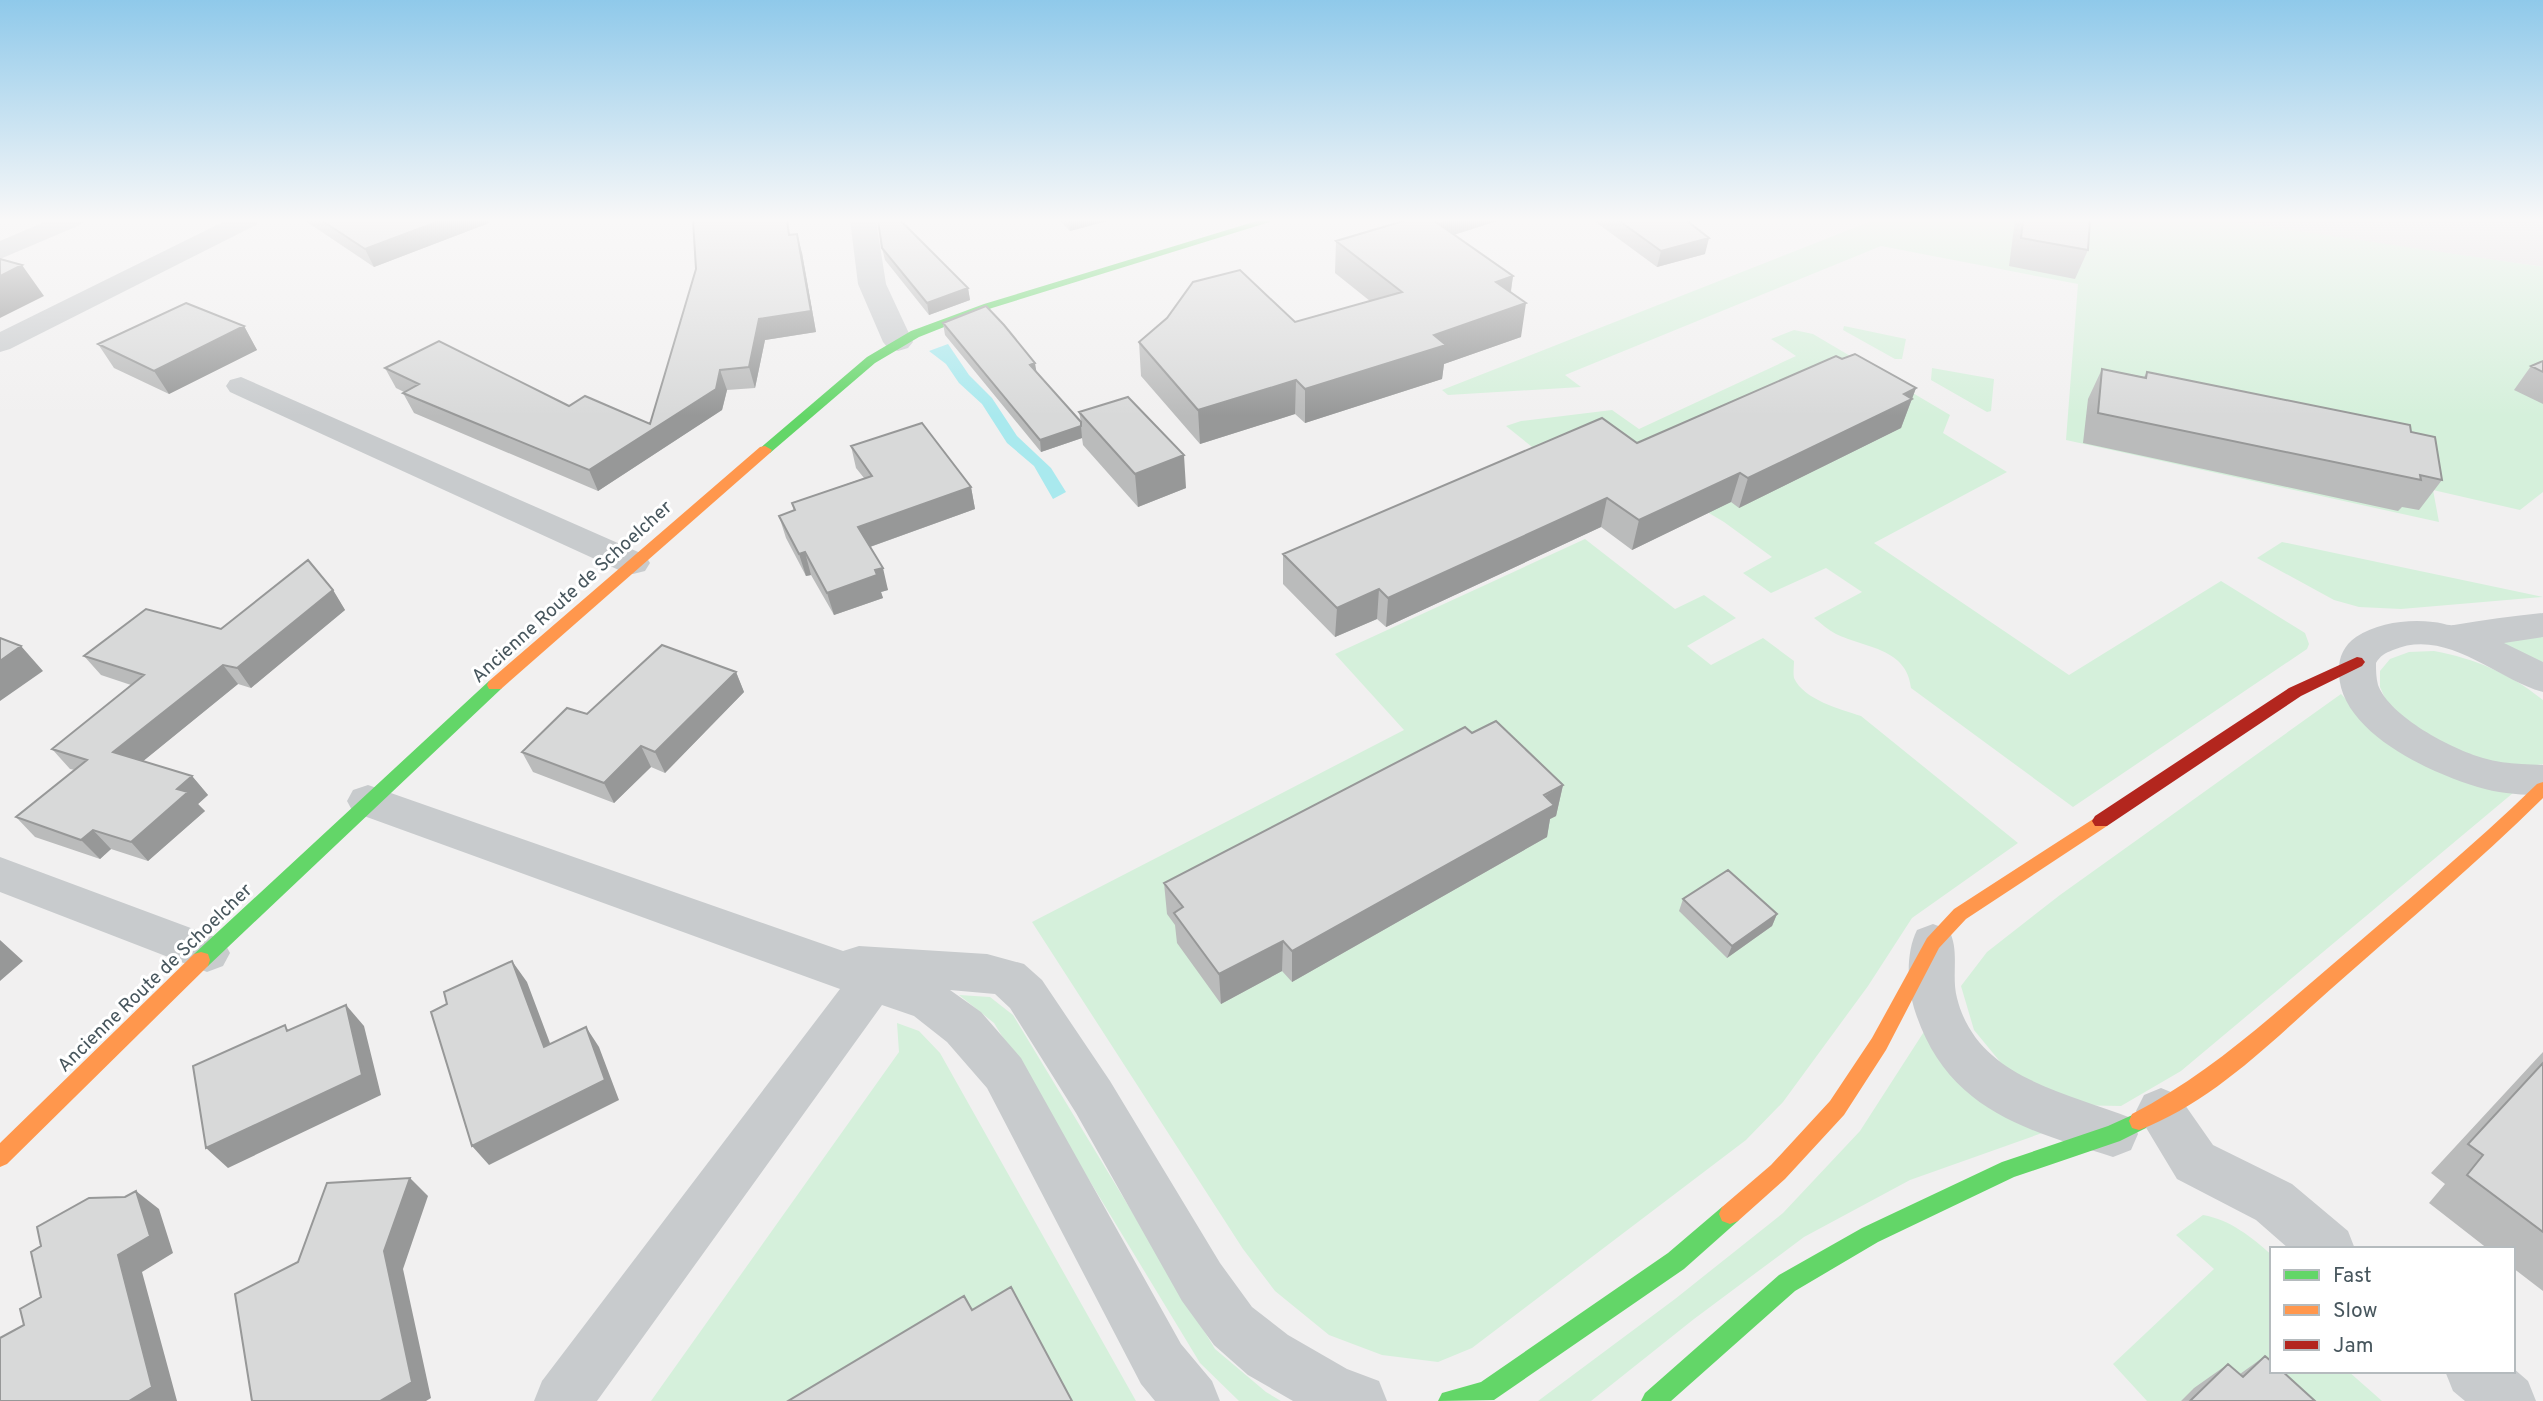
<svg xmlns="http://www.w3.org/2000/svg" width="2543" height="1401" viewBox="0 0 2543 1401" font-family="Overpass,sans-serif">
<rect width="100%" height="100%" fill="#f1f0f0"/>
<path fill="#e3e1e2" d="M 2223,220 L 2543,220 L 2543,267 L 2262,227 Z"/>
<path fill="#d5f0db" d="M 1874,220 L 2223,220 L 2543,267 L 2543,492 L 2520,510 L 2433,490 L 2439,522 L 2066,440 L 2078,284 L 1881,246 L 1565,375 L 1581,387 L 1448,395 L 1442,390 Z
M 1844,326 L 1906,339 L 1902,359 L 1895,359 L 1843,330 Z
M 1794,330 L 1813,334 L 1950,415 L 1943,433 L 2007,472 L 1874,543 L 2069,675 L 2221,581 L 2305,633 L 2309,644 L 2307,649 L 2073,807 L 1911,688 C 1907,648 1865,648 1836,634 C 1828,630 1821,623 1814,618 L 1862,592 L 1826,568 L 1771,593 L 1743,573 L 1772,557 L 1724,522 L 1630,466 L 1547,459 L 1506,426 L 1521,421 L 1612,410 L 1639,429 L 1796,356 L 1771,339 Z
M 1932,368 L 1994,379 L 1991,411 L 1987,412 L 1931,380 Z
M 1585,539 L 1675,609 L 1704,595 L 1736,618 L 1687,646 L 1711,665 L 1763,638 L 1794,661 C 1794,666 1793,673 1794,678 C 1804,700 1840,709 1861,716 L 2018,843 L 1912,918 L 1868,986 L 1783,1102 L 1746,1140 L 1472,1348 L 1438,1362 L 1382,1355 L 1329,1335 L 1275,1291 L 1243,1249 L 1032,922 L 1404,730 L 1335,654 Z
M 2282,542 L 2543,597 L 2401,609 L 2359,607 L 2334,600 L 2257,558 Z
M 2543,637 L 2543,666 L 2492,642 Z
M 2434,651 C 2476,659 2509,673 2543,700 L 2543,764 L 2518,768 L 2488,764 L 2429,740 L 2388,705 L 2380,687 L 2380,671 L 2390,659 L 2409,652 Z
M 2341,694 L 2372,726 L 2513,793 L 2181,1071 L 2121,1106 L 2066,1105 L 2011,1075 L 1974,1030 L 1961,986 L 1987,952 L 2060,895 Z
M 959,995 L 990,997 L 1013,1015 L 1215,1349 L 1266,1392 L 1281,1401 L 1239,1401 L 1200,1363 L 994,1023 Z
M 897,1023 L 919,1031 L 940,1053 L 1136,1401 L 651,1401 L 899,1052 Z
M 1927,1027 L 2045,1132 L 1910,1180 L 1804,1237 L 1694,1319 L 1591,1401 L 1538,1401 L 1675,1299 L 1783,1213 L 1860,1131 Z
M 2203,1215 C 2231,1220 2251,1237 2272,1255 L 2272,1371 L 2348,1371 L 2382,1401 L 2147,1401 L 2113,1364 L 2214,1269 L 2176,1235 Z"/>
<path fill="#a9e9ee" d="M 948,344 L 969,375 L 992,398 L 1017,436 L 1051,468 L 1066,492 L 1053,499 L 1034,466 L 1007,443 L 982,404 L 959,383 L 946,364 L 929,351 Z"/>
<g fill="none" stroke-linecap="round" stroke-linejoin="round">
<path fill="#c8cbcd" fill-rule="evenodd" d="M 49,220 L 84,220 L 80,225 L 0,259 L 0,241 Z
M 227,220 L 260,220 L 256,225 L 10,349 L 0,352 L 0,332 Z
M 850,220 L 876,220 L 886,284 L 913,342 L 908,348 L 898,351 L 888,348 L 883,342 L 858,284 Z
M 241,377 L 645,555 L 650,563 L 645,571 L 633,574 L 621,571 L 230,392 L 226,386 L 230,380 Z
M 2543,613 L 2543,637 L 2504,643 L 2543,662 L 2543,692 C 2496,679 2446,627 2393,650 C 2385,653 2380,656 2376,663 C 2376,670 2376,678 2378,685 C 2390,717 2452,749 2483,758 C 2503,764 2523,764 2543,765 L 2543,795 C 2524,795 2504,794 2485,789 C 2436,776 2341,734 2339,674 C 2338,659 2343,646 2356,637 C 2378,623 2407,619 2433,622 C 2440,622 2447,626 2454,625 C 2483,620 2513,616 2543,613 Z
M 368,785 L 843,951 L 859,946 L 987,954 L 1024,964 L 1042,980 L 1110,1081 L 1220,1263 L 1252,1307 L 1288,1335 L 1347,1369 L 1379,1381 L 1387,1401 L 1293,1401 L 1248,1375 L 1214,1345 L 1182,1301 L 1076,1113 L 1010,1008 L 995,994 L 950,990 L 981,1012 L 1021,1058 L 1181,1344 L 1212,1381 L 1220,1401 L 1155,1401 L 1141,1384 L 987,1088 L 947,1042 L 914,1016 L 882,1005 L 597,1401 L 534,1401 L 542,1381 L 840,989 L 353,812 L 347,801 L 353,790 Z
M 0,857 L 223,940 L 230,953 L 223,966 L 207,972 L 0,892 Z
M 1933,924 L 1949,930 C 1960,952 1951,975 1957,998 C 1977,1078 2066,1092 2131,1118 L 2138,1134 L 2131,1150 L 2113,1157 C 2022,1129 1945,1108 1914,1008 C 1907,984 1906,952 1917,930 Z
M 2161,1088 L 2178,1095 L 2213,1145 L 2292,1184 L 2348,1231 L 2355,1249 L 2289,1249 L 2256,1220 L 2177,1179 L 2136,1111 L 2144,1095 Z
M 2513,1368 L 2528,1381 L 2536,1401 L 2465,1401 L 2453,1391 L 2445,1371 L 2513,1371 Z"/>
<path fill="#63d668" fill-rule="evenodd" d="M 1260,220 L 1276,220 L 992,308 L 919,337 L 875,363 L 770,453 L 760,453 L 758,450 L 867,357 L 911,331 L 984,304 Z
M 495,679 L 501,681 L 503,685 L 501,689 L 208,966 L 201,968 L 194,966 L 192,960 L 194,954 L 489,681 Z
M 2139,1112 L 2146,1114 L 2149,1121 L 2146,1128 L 2120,1141 L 2014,1177 L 1878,1242 L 1795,1291 L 1671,1401 L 1641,1401 L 1645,1393 L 1779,1275 L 1862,1228 L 2002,1162 L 2108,1126 Z
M 1730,1204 L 1738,1207 L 1741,1214 L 1738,1221 L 1684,1269 L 1494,1400 L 1438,1401 L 1442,1393 L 1481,1382 L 1668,1253 L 1722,1207 Z"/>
<path fill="#ff974d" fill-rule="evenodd" d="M 765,446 L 772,450 L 770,453 L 501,689 L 489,689 L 487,685 L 489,681 L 760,447 Z
M 2543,782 L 2543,798 C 2478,862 2408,921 2340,981 C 2279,1034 2216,1101 2139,1130 L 2132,1128 L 2129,1121 L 2132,1114 C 2208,1075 2268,1019 2333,964 C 2402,905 2472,847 2537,784 Z
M 2101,814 L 2107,816 L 2110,821 L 2107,826 L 1966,919 L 1939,948 L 1886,1050 L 1844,1115 L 1785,1179 L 1738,1221 L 1730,1224 L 1722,1221 L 1719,1214 L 1722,1207 L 1771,1165 L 1830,1101 L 1872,1038 L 1927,938 L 1954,909 Z
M 201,952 L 208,954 L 210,960 L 208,966 L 7,1164 L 0,1167 L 0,1143 L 194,954 Z"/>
<path fill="#b3261e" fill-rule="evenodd" d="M 2357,657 L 2362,658 L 2365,662 L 2362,666 L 2301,696 L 2107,826 L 2095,826 L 2092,821 L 2095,816 L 2289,688 Z"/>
</g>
<path fill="#babbbb" d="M 304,220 L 487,220 L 489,223 L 374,267 Z
M 1059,220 L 1111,220 L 1070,231 Z
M 1399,220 L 1500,220 L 1454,235 L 1513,276 L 1511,292 L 1521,337 L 1444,364 L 1442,379 L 1305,423 L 1295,414 L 1200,444 L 1141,376 L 1139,342 L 1295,322 L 1370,301 L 1335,273 L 1336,241 L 1401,222 Z
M 1593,220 L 1691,220 L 1687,221 L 1705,254 L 1657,267 Z
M 2015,220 L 2090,220 L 2088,250 L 2075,279 L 2009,266 Z
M 791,235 L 802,253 L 816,332 L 765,340 L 755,388 L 727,390 L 722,410 L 598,491 L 414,413 L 403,393 L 404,392 L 396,388 L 385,368 L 569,406 L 650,424 L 696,269 Z
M 882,248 L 968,288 L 970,300 L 929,315 L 885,260 Z
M 943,323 L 1037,372 L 1081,422 L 1079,412 L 1186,488 L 1138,507 L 1083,445 L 1082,438 L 1041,452 L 945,335 Z
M 244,326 L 257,350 L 169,394 L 114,368 L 98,344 Z
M 2543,361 L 2543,404 L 2514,390 L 2531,366 Z
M 2102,369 L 2144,377 L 2147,372 L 2411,432 L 2442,480 L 2419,510 L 2402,507 L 2398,511 L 2083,443 L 2088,399 Z
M 1916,388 L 1901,428 L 1739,508 L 1731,502 L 1632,550 L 1601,527 L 1386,627 L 1377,619 L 1335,637 L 1283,584 L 1283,554 L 1637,443 Z
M 851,446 L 971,487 L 975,509 L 870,547 L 888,590 L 881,592 L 883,598 L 834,615 L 811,575 L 806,576 L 786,538 L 779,516 L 794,511 L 792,503 L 864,478 L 856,468 Z
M 333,590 L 345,610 L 251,688 L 238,684 L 143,761 L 192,776 L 208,795 L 198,804 L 205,811 L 148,861 L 111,849 L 100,859 L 35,837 L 16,817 L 75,770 L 70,769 L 52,749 L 131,685 L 101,675 L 84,656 L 221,629 Z
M 736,672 L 744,692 L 665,773 L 651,767 L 614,803 L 533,772 L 522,752 L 587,714 Z
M 1472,733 L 1563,785 L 1556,816 L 1550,819 L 1547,837 L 1292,982 L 1282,971 L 1221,1004 L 1177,943 L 1175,925 L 1167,914 L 1164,883 Z
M 1683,899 L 1777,914 L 1772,926 L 1727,958 L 1679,911 Z
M 2543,1052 L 2543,1291 L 2513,1268 L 2513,1249 L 2488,1249 L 2429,1203 L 2445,1184 L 2431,1173 Z
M 2265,1356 L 2315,1401 L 2181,1401 L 2194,1388 L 2228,1364 L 2240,1374 Z"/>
<path fill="#979898" d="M 442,220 L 487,220 L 489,223 L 374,267 L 365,249 Z
M 1069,220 L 1111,220 L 1070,231 Z
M 1451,220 L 1500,220 L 1431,242 L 1432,226 Z
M 797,234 L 802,253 L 816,332 L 765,340 L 755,388 L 749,367 L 759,319 Z
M 1709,238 L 1705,254 L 1657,267 L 1661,251 Z
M 22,265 L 44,296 L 0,318 L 0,276 Z
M 1513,276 L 1508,309 L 1496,282 Z
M 968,288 L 970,300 L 929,315 L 927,303 Z
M 1526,303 L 1521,337 L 1444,364 L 1442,379 L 1305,423 L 1305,389 L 1434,335 Z
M 244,326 L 257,350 L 169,394 L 154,371 Z
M 1035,363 L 1037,375 L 1030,365 Z
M 720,370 L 727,390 L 722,410 L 598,491 L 589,470 Z
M 1296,380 L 1295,414 L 1200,444 L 1198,410 Z
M 1916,388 L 1901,428 L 1739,508 L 1748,478 Z
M 1081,426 L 1082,438 L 1041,452 L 1040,440 Z
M 1184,455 L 1186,488 L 1138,507 L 1135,474 Z
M 1740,473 L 1731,502 L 1632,550 L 1639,520 Z
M 971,487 L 975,509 L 864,549 L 858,527 Z
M 1607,498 L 1601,527 L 1386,627 L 1388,598 Z
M 805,552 L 811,575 L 806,576 L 799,554 Z
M 883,568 L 888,590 L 881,592 L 883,598 L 834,615 L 827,593 L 875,570 Z
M 1379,589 L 1377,619 L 1335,637 L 1337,608 Z
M 333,590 L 345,610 L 251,688 L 237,668 Z
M 21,646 L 43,671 L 0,701 L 0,661 Z
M 223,665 L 238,684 L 131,771 L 113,752 Z
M 736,672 L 744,692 L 665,773 L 655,752 Z
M 641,746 L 651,767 L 614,803 L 604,783 Z
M 192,776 L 208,795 L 198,804 L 205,811 L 148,861 L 131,842 L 177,789 Z
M 1563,785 L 1556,816 L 1550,819 L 1547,837 L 1292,982 L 1292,951 Z
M 93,830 L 111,849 L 100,859 L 81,840 Z
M 1777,914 L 1772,926 L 1727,958 L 1732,946 Z
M 0,940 L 23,961 L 0,981 Z
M 1283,941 L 1282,971 L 1221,1004 L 1219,974 Z
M 512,961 L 527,982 L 559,1067 L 544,1047 Z
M 346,1005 L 364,1026 L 381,1095 L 228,1168 L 206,1148 Z
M 586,1027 L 599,1047 L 619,1100 L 489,1165 L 472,1146 Z
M 410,1178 L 428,1196 L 403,1269 L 431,1398 L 426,1401 L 380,1401 L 384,1251 Z
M 136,1191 L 159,1209 L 173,1253 L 142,1272 L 177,1401 L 129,1401 L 118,1255 Z"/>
<path fill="#d8d9d9" stroke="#979898" stroke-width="2" d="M 321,220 L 442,220 L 365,249 Z
M 693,220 L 787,220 L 789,235 L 797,234 L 811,311 L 759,319 L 749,367 L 720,370 L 716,389 L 589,470 L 403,393 L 419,384 L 385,368 L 439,341 L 569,406 L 585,396 L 650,424 L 696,269 Z
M 878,220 L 900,220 L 968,288 L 927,303 L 882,248 Z
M 1407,220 L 1433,220 L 1513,276 L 1496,282 L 1526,303 L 1434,335 L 1446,345 L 1305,389 L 1296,380 L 1198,410 L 1139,342 L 1167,318 L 1193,282 L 1240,270 L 1295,322 L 1402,292 L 1336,241 Z
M 1433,220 L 1451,220 L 1439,224 Z
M 1618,220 L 1686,220 L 1709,238 L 1661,251 Z
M 2023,220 L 2090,220 L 2088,250 L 2021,238 Z
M 0,259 L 22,265 L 0,276 Z
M 186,303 L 244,326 L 154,371 L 98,344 Z
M 986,306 L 1004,325 L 1035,363 L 1030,365 L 1081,422 L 1081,426 L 1040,440 L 943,323 Z
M 1855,354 L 1916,388 L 1904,394 L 1912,399 L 1748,478 L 1740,473 L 1639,520 L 1607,498 L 1388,598 L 1379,589 L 1337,608 L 1283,554 L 1602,418 L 1637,443 L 1836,356 L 1842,359 Z
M 2543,361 L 2543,372 L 2531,366 Z
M 2102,369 L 2146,378 L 2147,372 L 2410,425 L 2411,432 L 2435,437 L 2442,480 L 2420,475 L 2421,480 L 2098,413 Z
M 1128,397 L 1184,455 L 1135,474 L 1079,412 Z
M 922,423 L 971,487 L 858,527 L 883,568 L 875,570 L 877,575 L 827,593 L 805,552 L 799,554 L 779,516 L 795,510 L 792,503 L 872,476 L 851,446 Z
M 308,560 L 333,590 L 237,668 L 223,665 L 113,752 L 192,776 L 177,789 L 188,792 L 131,842 L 93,830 L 81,840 L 16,817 L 87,760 L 52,749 L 144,675 L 84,656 L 146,609 L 221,629 Z
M 0,638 L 21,646 L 0,661 Z
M 662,645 L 736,672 L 655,752 L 641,746 L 604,783 L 522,752 L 567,708 L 587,714 Z
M 1496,721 L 1563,785 L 1544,795 L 1554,805 L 1292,951 L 1283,941 L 1219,974 L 1174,913 L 1183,907 L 1164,883 L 1465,727 L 1472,733 Z
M 1728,870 L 1777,914 L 1732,946 L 1683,899 Z
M 512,961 L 544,1047 L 586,1027 L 605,1080 L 472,1146 L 431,1012 L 447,1004 L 444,992 Z
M 346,1005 L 362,1075 L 206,1148 L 193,1066 L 285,1025 L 287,1031 Z
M 2543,1063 L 2543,1232 L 2467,1175 L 2483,1155 L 2468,1144 Z
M 410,1178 L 384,1251 L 412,1382 L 380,1401 L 252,1401 L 235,1294 L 298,1262 L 327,1183 Z
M 136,1191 L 150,1236 L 118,1255 L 152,1387 L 129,1401 L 0,1401 L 0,1338 L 24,1325 L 20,1309 L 41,1297 L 31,1252 L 41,1246 L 37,1227 L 89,1198 L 125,1197 Z
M 1011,1287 L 1072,1401 L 788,1401 L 964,1296 L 972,1310 Z
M 2265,1356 L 2272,1362 L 2272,1371 L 2282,1371 L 2315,1401 L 2190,1401 L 2228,1364 L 2243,1377 Z"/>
<linearGradient id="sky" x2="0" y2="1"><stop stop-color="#8fc9ea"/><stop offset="0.53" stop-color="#f9f8f8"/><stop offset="1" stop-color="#f9f8f8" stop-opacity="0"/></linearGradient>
<rect width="2543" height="416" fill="url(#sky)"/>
<g text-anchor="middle" stroke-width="6" stroke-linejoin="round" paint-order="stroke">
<g font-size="19" fill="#47565d" stroke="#fff">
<text transform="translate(571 591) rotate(-42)" y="7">Ancienne Route de Schoelcher</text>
<text transform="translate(154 977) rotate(-44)" y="7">Ancienne Route de Schoelcher</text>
</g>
</g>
<rect x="2270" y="1247" width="245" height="126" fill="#ffffff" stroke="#b5bbbe" stroke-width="2"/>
<rect x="2284" y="1270" width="35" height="10" fill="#63d668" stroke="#b5bbbe" stroke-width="2"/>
<text x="2333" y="1282" font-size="21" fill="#47565d">Fast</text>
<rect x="2284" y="1305" width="35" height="10" fill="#ff974d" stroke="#b5bbbe" stroke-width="2"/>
<text x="2333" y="1317" font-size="21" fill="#47565d">Slow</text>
<rect x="2284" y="1340" width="35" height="10" fill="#b3261e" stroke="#b5bbbe" stroke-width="2"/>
<text x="2333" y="1352" font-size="21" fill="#47565d">Jam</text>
</svg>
